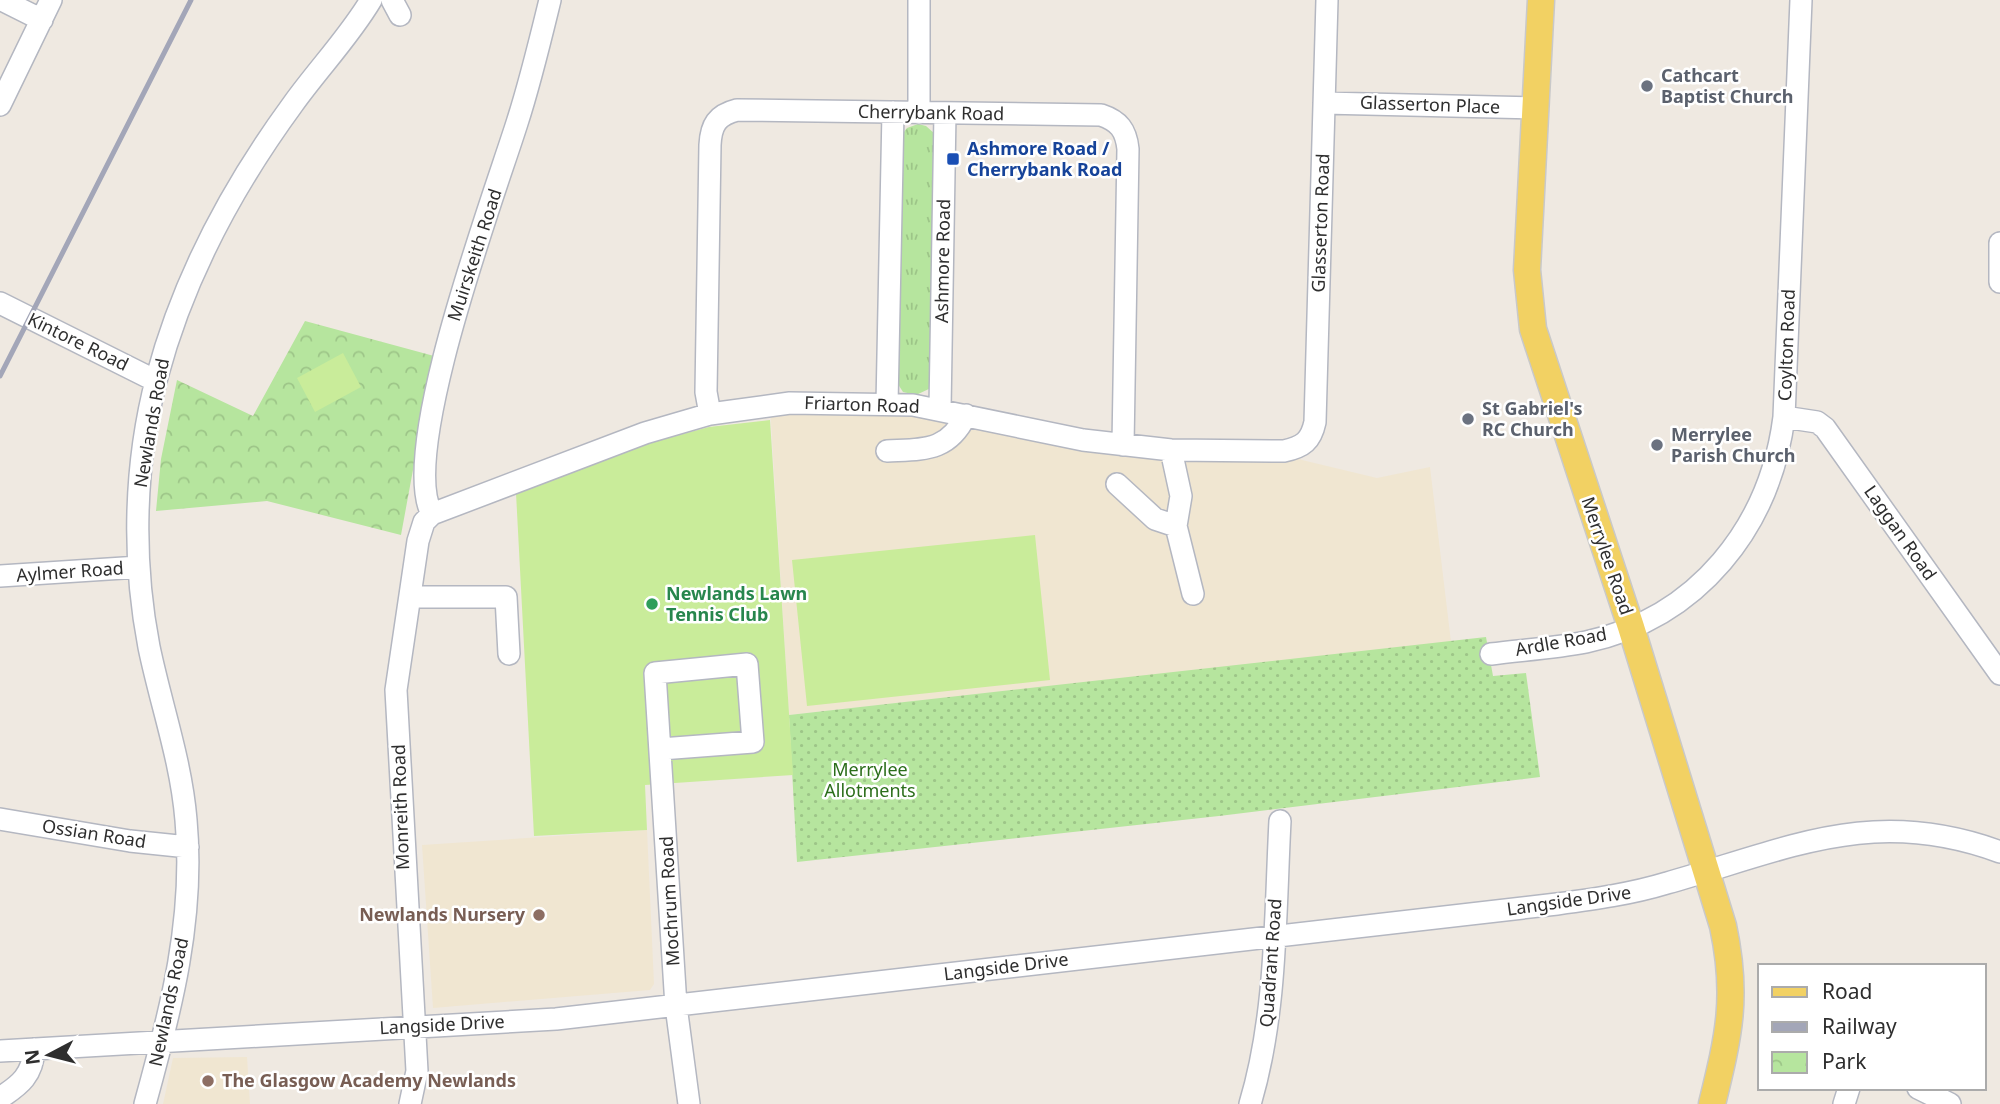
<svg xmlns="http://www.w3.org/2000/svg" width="2000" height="1104" viewBox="0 0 2000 1104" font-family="'Noto Sans',sans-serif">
<defs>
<pattern id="grass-tufts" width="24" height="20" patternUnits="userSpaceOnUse" patternTransform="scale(1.75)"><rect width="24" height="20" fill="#b6e59e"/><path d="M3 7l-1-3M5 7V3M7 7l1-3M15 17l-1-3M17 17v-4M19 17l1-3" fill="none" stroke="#9dc588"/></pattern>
<pattern id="park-crowns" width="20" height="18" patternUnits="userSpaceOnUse" patternTransform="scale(1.75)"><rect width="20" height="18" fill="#b6e59e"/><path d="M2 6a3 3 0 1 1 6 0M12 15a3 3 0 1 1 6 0" fill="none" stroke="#9dc588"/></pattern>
<pattern id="garden-dots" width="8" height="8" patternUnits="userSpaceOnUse" patternTransform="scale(1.75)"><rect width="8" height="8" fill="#b6e59e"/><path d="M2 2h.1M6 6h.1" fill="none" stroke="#9dc588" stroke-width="1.8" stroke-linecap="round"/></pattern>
</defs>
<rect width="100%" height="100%" fill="#efe9e1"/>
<path fill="#f0e6d1" d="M 821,402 L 1039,431 L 1284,451 L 1302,460 L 1377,478 L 1430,467 L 1451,642 L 789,715 L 770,406 Z
M 647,830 L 654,984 L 650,990 L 433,1008 L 422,845 Z
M 247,1057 L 250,1104 L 163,1104 L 173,1058 Z"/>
<path fill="url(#grass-tufts)" d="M 918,124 L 926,126 L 935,134 L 931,388 L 916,395 L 903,392 L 896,381 L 903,133 L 907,128 Z"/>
<path fill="url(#park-crowns)" d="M 305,321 L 434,356 L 401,535 L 267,501 L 156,511 L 161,459 L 177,380 L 253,416 Z"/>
<path fill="url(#garden-dots)" d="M 1486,637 L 1493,676 L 1526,673 L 1540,777 L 1219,816 L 797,862 L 789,715 Z"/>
<path fill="#c9ec9a" d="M 343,353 L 361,387 L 315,412 L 297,378 Z
M 770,420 L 793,775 L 645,785 L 647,830 L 534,836 L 516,493 L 653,442 L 709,427 Z
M 1035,535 L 1050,680 L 807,706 L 792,560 Z"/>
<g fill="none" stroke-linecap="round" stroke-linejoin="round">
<g stroke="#b4b7c1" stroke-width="24">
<path id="minor" d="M 2,0 L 42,20
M 392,0 L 400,15
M 1324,103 L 1535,108
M 0,105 L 51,0
M 919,113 L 919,0
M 2000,243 L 2000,282
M 0,303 L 156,381
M 887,404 L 893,112
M 940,409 L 945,113
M 710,414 L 706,392 L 710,145 C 711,125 717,115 737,110 L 1101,115 C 1119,121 1126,130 1128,149 L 1123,445
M 1784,417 L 1817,422 L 1825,428 L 2000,674
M 1171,450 L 1181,496 L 1176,526 L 1193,594
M 887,451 C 924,449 948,452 966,415
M 1117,484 L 1155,519 L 1176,526
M 432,514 C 398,453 494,196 517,123 C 530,83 540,41 550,0
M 0,576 L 139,567
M 410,597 L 506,597 L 509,654
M 1491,654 C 1522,650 1555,648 1586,642 C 1698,618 1770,527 1784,417 L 1801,0
M 661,749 L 753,742 L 747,664 L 655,673 L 676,1006 L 689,1104
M 0,819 L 130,841 L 188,847
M 0,1051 L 556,1019 L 1557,904 C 1594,899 1631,894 1667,883 C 1788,849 1873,805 2000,852
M 1918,1088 L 1950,1104
M 0,1098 C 20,1085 33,1075 34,1049
M 145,1104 C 171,1010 195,918 186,820 C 181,760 161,705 149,647 C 132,559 134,464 157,377 C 183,279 233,186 293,104 C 318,69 349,37 371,0
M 410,1104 L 417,1071 L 396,690 L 418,541 L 424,522 L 432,514 L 645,433 L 710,414 L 790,403 L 913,405 L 1083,440 L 1171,450 L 1284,451 C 1303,447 1311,441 1315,422 L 1327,0
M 1250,1104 C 1277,1014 1275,915 1280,821
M 1844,1104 L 1849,1088"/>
</g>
<g stroke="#c9c9c9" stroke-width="29">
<path id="major" d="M 1541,0 L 1527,270 L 1533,329 L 1631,627 L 1723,926 C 1738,996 1729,1035 1712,1104"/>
</g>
<use href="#minor" stroke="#fff" stroke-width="21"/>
<use href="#major" stroke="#f2d163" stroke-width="26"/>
<path stroke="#a3a6b8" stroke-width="5" d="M 0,376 L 191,0"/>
</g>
<g fill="#6b7280" stroke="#fff" stroke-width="2.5">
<circle cx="1647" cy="86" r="7"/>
<circle cx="1468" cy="419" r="7"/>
<circle cx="1657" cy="445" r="7"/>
</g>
<rect fill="#1a4fb4" stroke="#fff" stroke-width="2.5" x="946" y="152" width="14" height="14" rx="3.5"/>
<circle fill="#2e9e5b" stroke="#fff" stroke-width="2.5" cx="652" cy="604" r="7"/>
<g fill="#8d6e63" stroke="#fff" stroke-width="2.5">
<circle cx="539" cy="915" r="7"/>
<circle cx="208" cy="1081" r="7"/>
</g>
<g text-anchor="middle" stroke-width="5" stroke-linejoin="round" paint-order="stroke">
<g font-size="18" font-weight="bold" fill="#5b616d" stroke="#fff" text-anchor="start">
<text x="1661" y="82">Cathcart<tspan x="1661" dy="21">Baptist Church</tspan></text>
<text x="1482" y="415">St Gabriel's<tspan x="1482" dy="21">RC Church</tspan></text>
<text x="1671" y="441">Merrylee<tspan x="1671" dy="21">Parish Church</tspan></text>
</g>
<g font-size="18" fill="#2e2e2e" stroke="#fff">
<text transform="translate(1430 105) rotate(2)" y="6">Glasserton Place</text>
<text transform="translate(931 113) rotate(1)" y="6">Cherrybank Road</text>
<text transform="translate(1321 223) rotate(-88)" y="6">Glasserton Road</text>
<text transform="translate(475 255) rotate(-72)" y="6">Muirskeith Road</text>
<text transform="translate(943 261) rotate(-89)" y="6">Ashmore Road</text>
<text transform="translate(78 342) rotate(26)" y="6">Kintore Road</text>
<text transform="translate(1787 345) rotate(-88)" y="6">Coylton Road</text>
<text transform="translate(862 405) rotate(2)" y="6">Friarton Road</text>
<text transform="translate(152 423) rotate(-80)" y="6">Newlands Road</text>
<text transform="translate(1900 533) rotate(55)" y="6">Laggan Road</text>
<text transform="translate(1607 556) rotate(71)" y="6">Merrylee Road</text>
<text transform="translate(70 572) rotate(-4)" y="6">Aylmer Road</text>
<text transform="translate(1561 642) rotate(-10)" y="6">Ardle Road</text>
<text transform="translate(401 807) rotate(-92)" y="6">Monreith Road</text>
<text transform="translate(94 834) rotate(9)" y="6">Ossian Road</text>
<text transform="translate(670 901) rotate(-93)" y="6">Mochrum Road</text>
<text transform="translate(1569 901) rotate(-8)" y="6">Langside Drive</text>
<text transform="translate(1271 963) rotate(-86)" y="6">Quadrant Road</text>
<text transform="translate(1006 967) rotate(-7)" y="6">Langside Drive</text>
<text transform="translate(169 1002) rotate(-78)" y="6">Newlands Road</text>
<text transform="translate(442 1025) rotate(-3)" y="6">Langside Drive</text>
</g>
<g font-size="18" font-weight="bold" fill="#164399" stroke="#fff" text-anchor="start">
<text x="967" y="155">Ashmore Road /<tspan x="967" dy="21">Cherrybank Road</tspan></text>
</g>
<g font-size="18" font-weight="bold" fill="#27864d" stroke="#fff" text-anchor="start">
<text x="666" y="600">Newlands Lawn<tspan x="666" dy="21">Tennis Club</tspan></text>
</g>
<g font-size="18" fill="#2c6e1b" stroke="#fff">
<text x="870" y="776">Merrylee<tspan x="870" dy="21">Allotments</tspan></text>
</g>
<g font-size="18" font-weight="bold" fill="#785e54" stroke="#fff" text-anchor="end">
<text x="525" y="921">Newlands Nursery</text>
<text x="222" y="1087" text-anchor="start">The Glasgow Academy Newlands</text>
</g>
</g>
<rect x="1758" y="964" width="228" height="126" fill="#ffffff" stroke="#ababab" stroke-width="2"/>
<rect x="1772" y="987" width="35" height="10" fill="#f2d163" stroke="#ababab" stroke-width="2"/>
<text x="1822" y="999" font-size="21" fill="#2e2e2e">Road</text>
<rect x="1772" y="1022" width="35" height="10" fill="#a3a6b8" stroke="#ababab" stroke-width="2"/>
<text x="1822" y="1034" font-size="21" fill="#2e2e2e">Railway</text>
<rect x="1772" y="1052" width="35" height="21" fill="url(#park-crowns)" stroke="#ababab" stroke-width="2"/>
<text x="1822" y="1069" font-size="21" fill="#2e2e2e">Park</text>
<g transform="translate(49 1055) rotate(263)" stroke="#ffffff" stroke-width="5" paint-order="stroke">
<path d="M0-5L12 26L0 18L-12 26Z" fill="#2e2e2e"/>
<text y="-10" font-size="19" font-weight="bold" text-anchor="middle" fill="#2e2e2e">N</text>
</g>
</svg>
